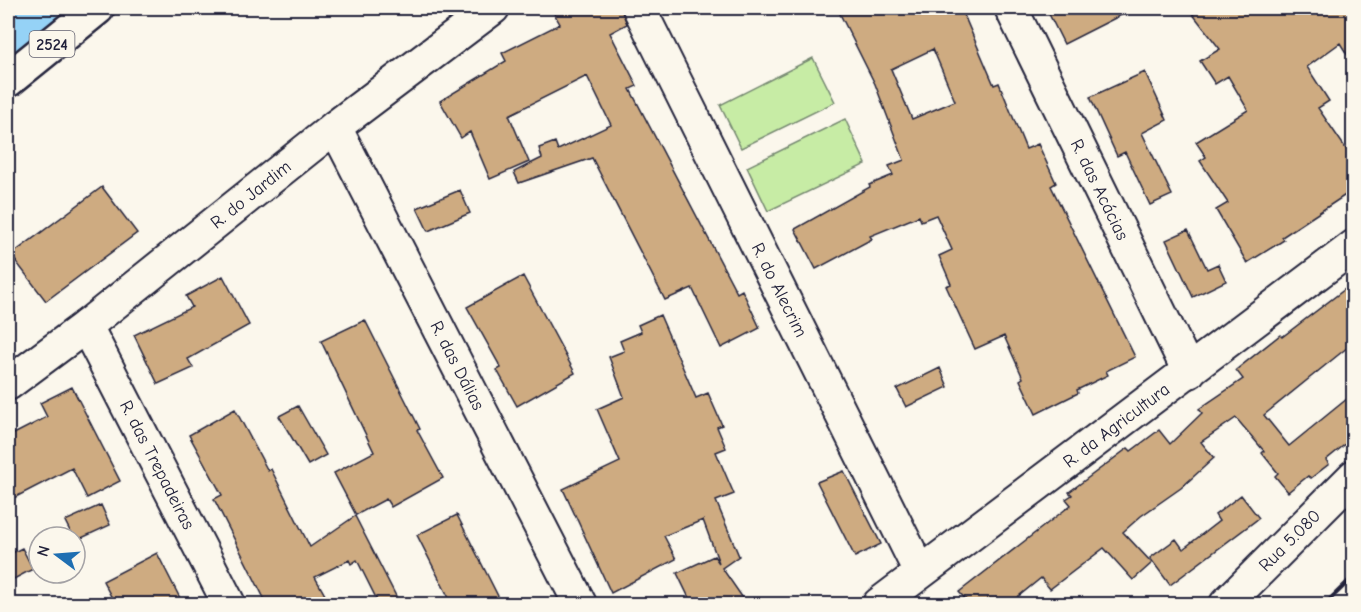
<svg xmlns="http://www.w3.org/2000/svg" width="1361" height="612" viewBox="0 0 1361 612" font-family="'Comic Neue',sans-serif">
<rect width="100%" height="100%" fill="#fbf7ec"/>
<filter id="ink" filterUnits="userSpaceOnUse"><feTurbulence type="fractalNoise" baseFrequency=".0167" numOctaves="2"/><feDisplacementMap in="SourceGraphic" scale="12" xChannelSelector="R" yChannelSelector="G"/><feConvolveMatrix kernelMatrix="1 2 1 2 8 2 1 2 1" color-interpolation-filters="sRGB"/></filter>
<g filter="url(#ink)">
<path fill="#c7eca5" stroke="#748770" stroke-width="1.5" d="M 813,58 L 835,102 L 741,148 L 720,105 Z
M 845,119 L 866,164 L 768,211 L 747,167 Z"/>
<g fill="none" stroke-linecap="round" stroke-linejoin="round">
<path stroke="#95d2f6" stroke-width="42" d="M 8,32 L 38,8"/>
</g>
<path fill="#ceab81" stroke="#22223b" stroke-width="1.5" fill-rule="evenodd" d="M 551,8 L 621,8 L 627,24 L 610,33 L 637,86 L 630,89 L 737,293 L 742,290 L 760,328 L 721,348 L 692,288 L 665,300 L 592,158 L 519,183 L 514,172 L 542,158 L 539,148 L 555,142 L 558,150 L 611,125 L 587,76 L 509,115 L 529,162 L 490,179 L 470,132 L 461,138 L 440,101 L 506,61 L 502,53 L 560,24 Z
M 837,8 L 961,8 L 994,85 L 999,83 L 1026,149 L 1038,144 L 1056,183 L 1051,186 L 1135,357 L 1106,371 L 1108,375 L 1077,390 L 1078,393 L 1036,414 L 1020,380 L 1023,378 L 1004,336 L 975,349 L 946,286 L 951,284 L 939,256 L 952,250 L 936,215 L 921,221 L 919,216 L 870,236 L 872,239 L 816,269 L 795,229 L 870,187 L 869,185 L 893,175 L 889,166 L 904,160 L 875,84 ZM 933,49 L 955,101 L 912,119 L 891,69 Z
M 1046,8 L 1135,8 L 1064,44 Z
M 1188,8 L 1353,8 L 1353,64 L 1340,43 L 1307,67 L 1329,101 L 1318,108 L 1353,159 L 1353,190 L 1282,237 L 1284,240 L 1247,263 L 1216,210 L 1228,203 L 1200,161 L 1206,157 L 1196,142 L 1248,110 L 1228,76 L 1215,84 L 1200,61 L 1220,49 Z
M 1145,72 L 1167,120 L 1142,133 L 1172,195 L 1150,205 L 1125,152 L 1117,156 L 1090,97 Z
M 102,187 L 137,233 L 46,301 L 11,255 Z
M 460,190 L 470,213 L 428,231 L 417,208 Z
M 1188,230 L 1207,269 L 1218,264 L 1226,281 L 1193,297 L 1166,240 Z
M 223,276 L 249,325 L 188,359 L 193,368 L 158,384 L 134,335 L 192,307 L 186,296 Z
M 523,276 L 575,373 L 517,406 L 497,370 L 501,368 L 467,307 Z
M 1353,283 L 1353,343 L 1264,415 L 1289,446 L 1353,394 L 1353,438 L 1326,460 L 1329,464 L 1311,478 L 1308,476 L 1288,492 L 1275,476 L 1278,473 L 1262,453 L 1264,451 L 1236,418 L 1201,442 L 1214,458 L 1181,488 L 1141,516 L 1123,532 L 1152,563 L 1133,580 L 1104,548 L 1050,589 L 1041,578 L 1009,604 L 970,604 L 959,592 L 1071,505 L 1066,499 L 1072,495 L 1069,492 L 1128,448 L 1131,451 L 1159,430 L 1170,444 L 1202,413 L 1199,409 L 1243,379 L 1236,370 L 1280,335 L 1282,337 Z
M 660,315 L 696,398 L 708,393 L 722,425 L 717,427 L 726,448 L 716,452 L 734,494 L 716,501 L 739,556 L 722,568 L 747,604 L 692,604 L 677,573 L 714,556 L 719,563 L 703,520 L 664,536 L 676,559 L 611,593 L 563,489 L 620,462 L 597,409 L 624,397 L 609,357 L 624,351 L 620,341 L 641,332 L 638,325 Z
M 365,320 L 420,429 L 417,430 L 443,478 L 391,507 L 386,499 L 356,515 L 334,473 L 374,452 L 321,341 Z
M 940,368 L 948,387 L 906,407 L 897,389 Z
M 72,387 L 120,481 L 87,498 L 72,468 L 8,501 L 8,437 L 47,417 L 40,403 Z
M 298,406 L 326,455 L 308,465 L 279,416 Z
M 235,409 L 268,471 L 271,469 L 310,547 L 355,516 L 400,604 L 379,604 L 357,560 L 351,564 L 349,560 L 315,577 L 330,604 L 267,604 L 214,499 L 222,495 L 189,435 Z
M 844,471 L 881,544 L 855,557 L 817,482 Z
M 1241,495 L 1259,518 L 1170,585 L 1150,558 L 1176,539 L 1183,549 L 1219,521 L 1215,515 Z
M 101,505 L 110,525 L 75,541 L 65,521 Z
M 457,515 L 502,604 L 452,604 L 417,535 Z
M 22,548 L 33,569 L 8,582 L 8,555 Z
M 157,553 L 183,604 L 115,604 L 103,581 Z"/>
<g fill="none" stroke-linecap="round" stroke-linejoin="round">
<g stroke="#22223b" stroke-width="36">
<g id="minor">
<path id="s1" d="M 639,8 L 920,572"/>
<path id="s2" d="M 1011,8 L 1189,372"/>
<path id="s3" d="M 335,127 L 580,604"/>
<path id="s4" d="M 86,326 L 229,604"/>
<path id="s5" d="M 8,384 L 86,326 L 335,127 L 493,8"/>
<path id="s6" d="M 879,604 L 1354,246"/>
<path id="s7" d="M 1226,604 L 1354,476"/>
</g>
</g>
<g stroke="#22223b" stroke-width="38">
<path id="major" d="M 8,80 L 97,8"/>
</g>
<use href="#minor" stroke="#fbf7ec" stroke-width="32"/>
<use href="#major" stroke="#fbf7ec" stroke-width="33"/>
<path stroke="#22223b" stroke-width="4.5" d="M 1325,604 L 1354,576"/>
</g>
</g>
<g text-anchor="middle" stroke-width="4.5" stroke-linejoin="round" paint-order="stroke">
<rect fill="#fbf7ec" stroke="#636270" stroke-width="1.5" x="29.5" y="31" width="45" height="26" rx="4.5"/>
<g font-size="16" font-weight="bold" fill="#22223b">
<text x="52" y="50">2524</text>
</g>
<g font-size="18" fill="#22223b" stroke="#fbf7ec">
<text dy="6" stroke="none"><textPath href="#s2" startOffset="202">R. das Acácias</textPath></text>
<text dy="6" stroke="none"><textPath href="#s5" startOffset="308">R. do Jardim</textPath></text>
<text dy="6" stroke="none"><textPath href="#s1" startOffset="315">R. do Alecrim</textPath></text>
<text dy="6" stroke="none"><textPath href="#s3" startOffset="268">R. das Dálias</textPath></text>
<text dy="6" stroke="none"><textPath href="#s6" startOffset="297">R. da Agricultura</textPath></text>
<text dy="6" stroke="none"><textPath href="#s4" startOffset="156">R. das Trepadeiras</textPath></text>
<text dy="6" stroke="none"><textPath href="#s7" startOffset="90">Rua 5.080</textPath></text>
</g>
</g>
<rect width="1361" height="612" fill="none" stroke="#fbf7ec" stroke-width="30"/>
<rect x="15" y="15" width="1331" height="582" fill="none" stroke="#22223b" stroke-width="2" filter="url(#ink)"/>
<g transform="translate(57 555) rotate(286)"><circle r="28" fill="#fbf7ec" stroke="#a4a2a5" stroke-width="1.5"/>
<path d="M0-4.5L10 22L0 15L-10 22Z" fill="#1f6fb2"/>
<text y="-9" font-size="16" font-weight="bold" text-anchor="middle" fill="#22223b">N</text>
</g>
</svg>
